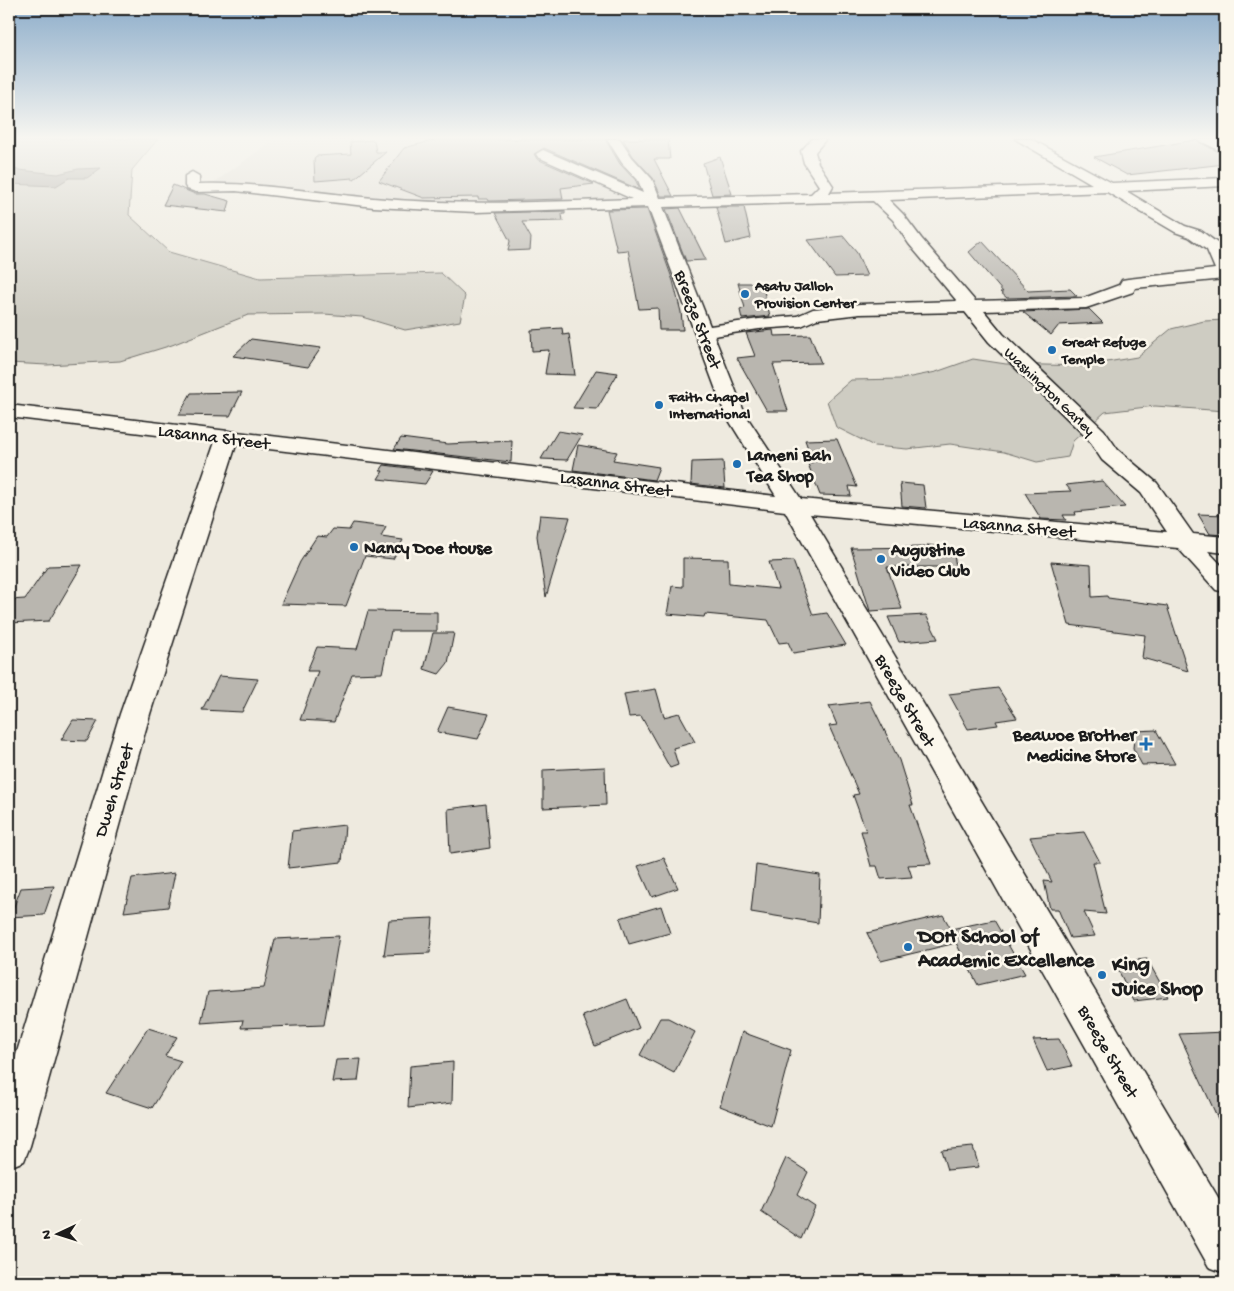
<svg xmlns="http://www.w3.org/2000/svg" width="1234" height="1291" viewBox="0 0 1234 1291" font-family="'Gochi Hand',sans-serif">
<rect width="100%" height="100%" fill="#eeeadf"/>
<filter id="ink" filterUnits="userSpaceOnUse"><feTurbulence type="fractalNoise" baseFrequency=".02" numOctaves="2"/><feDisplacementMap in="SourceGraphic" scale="10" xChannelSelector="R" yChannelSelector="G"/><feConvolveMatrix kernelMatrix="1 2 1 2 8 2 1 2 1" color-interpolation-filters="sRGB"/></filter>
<g filter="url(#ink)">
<path fill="#dedad1" d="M 262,139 L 603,139 L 598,148 L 615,154 L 625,162 L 648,191 L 626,201 L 538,202 L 475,206 L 373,200 L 212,184 L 272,141 Z"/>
<path fill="#ceccc2" stroke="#75746f" d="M 9,139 L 158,139 L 132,170 L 129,215 L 169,252 L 260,278 L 441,273 L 465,296 L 460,321 L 405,330 L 362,317 L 324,314 L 248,315 L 172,345 L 120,361 L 47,365 L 9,363 Z
M 1225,320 L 1225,411 L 1155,406 L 1105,412 L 1073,441 L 1068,457 L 1037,462 L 1004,452 L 950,444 L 907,449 L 874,446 L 836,427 L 827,401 L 851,380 L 901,379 L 936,372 L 973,359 L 1006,364 L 1083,366 L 1137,357 L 1171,329 L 1204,321 Z"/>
<path fill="#a6a39d" stroke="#6f6d69" d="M 101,168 L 87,178 L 69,178 L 56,186 L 9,184 L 9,169 L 58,174 L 78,169 Z"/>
<path fill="#b9b6af" stroke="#1c1c1c" d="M 439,139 L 605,139 L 620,164 L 636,181 L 640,190 L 544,148 L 534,154 L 537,159 L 594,184 L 561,188 L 563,199 L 489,201 L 488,199 L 478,199 L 478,197 L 424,198 L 379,181 L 404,148 Z
M 623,139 L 668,139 L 670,159 L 654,159 L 673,196 L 661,196 L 653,178 L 633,156 Z
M 374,140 L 376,152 L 386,152 L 353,180 L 353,178 L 315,181 L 314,160 L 316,156 L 351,154 L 350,142 Z
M 1195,140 L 1225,155 L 1225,164 L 1127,175 L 1094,157 Z
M 720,157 L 732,194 L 712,195 L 703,163 Z
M 173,185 L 195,194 L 205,194 L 230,201 L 227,212 L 163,205 Z
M 716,207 L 744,207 L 751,238 L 726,244 Z
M 680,208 L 706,260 L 686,261 L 666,209 Z
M 647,209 L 673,281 L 681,312 L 683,330 L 659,330 L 658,308 L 639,309 L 628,250 L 617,251 L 607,210 Z
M 565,211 L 565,214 L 562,214 L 563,221 L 522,222 L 531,238 L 530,250 L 508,251 L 510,241 L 495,213 Z
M 843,236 L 857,253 L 867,276 L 835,277 L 808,240 Z
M 982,241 L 1028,291 L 1070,289 L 1077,296 L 1007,298 L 1000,292 L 1003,292 L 969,252 Z
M 738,283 L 762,283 L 770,316 L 742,319 L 740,310 L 745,308 Z
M 1089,309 L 1103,323 L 1059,325 L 1051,335 L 1023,312 Z
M 562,328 L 563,335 L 569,334 L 575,375 L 545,374 L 549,350 L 532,351 L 531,330 Z
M 773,330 L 774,336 L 810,335 L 821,363 L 773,364 L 788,411 L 767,411 L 737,358 L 755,356 L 746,333 Z
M 251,339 L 321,348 L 308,367 L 233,356 Z
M 596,370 L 618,373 L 597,409 L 573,408 Z
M 242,392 L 230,416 L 179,415 L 191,393 Z
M 558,431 L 582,435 L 567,460 L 541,459 Z
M 401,438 L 448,444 L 512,441 L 511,462 L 394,449 Z
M 837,439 L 857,487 L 849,486 L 851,496 L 820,495 L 808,464 L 813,462 L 805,440 Z
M 578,445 L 617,452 L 613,460 L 659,467 L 654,480 L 573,470 Z
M 723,461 L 725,488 L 691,484 L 692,462 Z
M 384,465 L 433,471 L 425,484 L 378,479 L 383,471 L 380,471 Z
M 1102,481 L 1125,507 L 1075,512 L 1076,515 L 1063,515 L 1066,520 L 1041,519 L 1025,493 L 1071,491 L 1066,485 Z
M 900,483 L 923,485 L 926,508 L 902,506 Z
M 1198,514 L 1225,515 L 1225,535 L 1210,534 Z
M 540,515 L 570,517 L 546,597 L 537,536 Z
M 353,523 L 386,527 L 381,537 L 403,540 L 393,559 L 365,556 L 346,606 L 281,604 L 300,562 L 317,536 L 327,537 L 333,529 L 349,530 Z
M 927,545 L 953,548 L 956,567 L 887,567 L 902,609 L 870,611 L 851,548 L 928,547 Z
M 683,558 L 728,559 L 729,584 L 778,589 L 769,562 L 793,561 L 813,615 L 827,613 L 846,645 L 793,653 L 788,642 L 779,643 L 768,620 L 705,614 L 704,617 L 667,614 L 672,586 L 683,587 Z
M 1051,562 L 1091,565 L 1092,597 L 1107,596 L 1108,598 L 1167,606 L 1188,671 L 1142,658 L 1145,635 L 1069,625 Z
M 82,565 L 49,621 L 9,623 L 9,600 L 25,599 L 48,566 Z
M 368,611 L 437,612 L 437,631 L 391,631 L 382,673 L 352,674 L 334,722 L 300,720 L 318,671 L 307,671 L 317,647 L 357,649 Z
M 926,615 L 938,639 L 899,642 L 888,617 Z
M 433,633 L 454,633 L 448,663 L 439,674 L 424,669 Z
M 219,676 L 258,679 L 242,712 L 202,710 Z
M 998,688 L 1017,718 L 996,721 L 998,725 L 968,729 L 949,694 Z
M 656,689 L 664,717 L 679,713 L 695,742 L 673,748 L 678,765 L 670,768 L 641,716 L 629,717 L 624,694 Z
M 870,701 L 899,760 L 913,805 L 910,805 L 931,864 L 908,865 L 912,877 L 881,879 L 877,866 L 871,866 L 861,831 L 866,831 L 853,795 L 859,794 L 829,726 L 837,725 L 829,706 Z
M 448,707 L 489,714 L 478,739 L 437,732 Z
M 73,720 L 98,721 L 87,741 L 61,740 Z
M 1156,730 L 1175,764 L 1142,765 L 1133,748 L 1135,731 Z
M 605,767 L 606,805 L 543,808 L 543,770 Z
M 486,804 L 490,848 L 450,854 L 448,809 Z
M 345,825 L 342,862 L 288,868 L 292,831 Z
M 1084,832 L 1100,862 L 1093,862 L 1106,914 L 1084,912 L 1095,936 L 1070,938 L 1058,909 L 1050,909 L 1044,881 L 1052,882 L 1030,837 Z
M 664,858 L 678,888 L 652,897 L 638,866 Z
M 756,865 L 820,875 L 818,923 L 751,912 Z
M 175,873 L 168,907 L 124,912 L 132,878 Z
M 54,886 L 44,915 L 10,917 L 21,888 Z
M 661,906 L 670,933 L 629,944 L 620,918 Z
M 943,915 L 951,929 L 994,920 L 1025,974 L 978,985 L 956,943 L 881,961 L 867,933 Z
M 433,918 L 430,953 L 384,955 L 389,920 Z
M 339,936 L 324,1025 L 241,1028 L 243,1020 L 201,1023 L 208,992 L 264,988 L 275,939 Z
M 1147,959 L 1168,997 L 1134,1001 L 1114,962 Z
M 627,999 L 639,1028 L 595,1046 L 583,1016 Z
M 660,1018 L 668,1018 L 695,1032 L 674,1073 L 640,1055 Z
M 148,1028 L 177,1037 L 165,1056 L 181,1061 L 152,1108 L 106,1093 Z
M 742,1032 L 791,1050 L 771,1126 L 720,1106 Z
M 1225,1032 L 1225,1134 L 1179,1034 Z
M 1059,1039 L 1072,1066 L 1047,1071 L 1033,1040 Z
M 361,1059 L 358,1081 L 332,1082 L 336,1060 Z
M 453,1062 L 452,1103 L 408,1108 L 410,1066 Z
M 973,1147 L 979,1167 L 947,1170 L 941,1150 Z
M 786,1158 L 808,1172 L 797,1195 L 815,1207 L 801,1239 L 761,1212 Z"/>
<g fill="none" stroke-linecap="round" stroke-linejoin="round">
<g stroke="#1c1c1c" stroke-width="3">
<path id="minor" d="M 607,139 L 620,139 L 632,157 L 652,179 L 660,198 L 811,194 L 819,186 L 804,163 L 801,151 L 812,139 L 826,139 L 815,152 L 818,163 L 833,186 L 829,193 L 1092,184 L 1015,139 L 1031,139 L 1112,183 L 1225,178 L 1225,186 L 1126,191 L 1185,226 L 1201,231 L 1220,245 L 1225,255 L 1224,279 L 1135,288 L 1133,292 L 1086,308 L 984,311 L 1003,334 L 1104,430 L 1118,450 L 1157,483 L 1193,534 L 1225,537 L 1225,553 L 1208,551 L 1225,569 L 1225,592 L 1216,590 L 1178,548 L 810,514 L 1225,1209 L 1225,1273 L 1209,1267 L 785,511 L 236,445 L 150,714 L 30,1146 L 24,1161 L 9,1167 L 9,1078 L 120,714 L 215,442 L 9,417 L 9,405 L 776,496 L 725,414 L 648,207 L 476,212 L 374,207 L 236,191 L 196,192 L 187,189 L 185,186 L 185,176 L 192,172 L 199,176 L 199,184 C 258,182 315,193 373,198 C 459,206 546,202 632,199 L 538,157 L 536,154 L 543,150 L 643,193 L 638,180 L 622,163 ZM 1107,192 L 1175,232 L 1189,237 L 1207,250 L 1215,269 L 1128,279 L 1122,280 L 1119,285 L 1084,298 L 975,301 L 921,238 L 903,214 L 889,200 ZM 873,201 L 893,220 L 909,244 L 957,301 L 860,304 L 813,309 L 797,316 L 759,319 L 710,326 L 663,207 ZM 965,312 L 989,342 L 1088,439 L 1102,460 L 1141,493 L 1167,532 L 801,499 L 745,414 L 714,336 L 759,329 L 801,326 L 817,319 L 860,314 Z
M 1196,139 L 1214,139 L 1225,144 L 1225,153 Z"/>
</g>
<use href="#minor" fill="#fbf7ec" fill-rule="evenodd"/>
</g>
</g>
<linearGradient id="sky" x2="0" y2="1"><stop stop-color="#8dadca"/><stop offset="0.43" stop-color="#f7f6f1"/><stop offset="1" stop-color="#f7f6f1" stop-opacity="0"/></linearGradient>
<rect width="1234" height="320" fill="url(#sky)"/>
<g fill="#1f6fb2" stroke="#fbf7ec" stroke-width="2">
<circle cx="745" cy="294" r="5"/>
<circle cx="1052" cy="350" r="5"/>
<circle cx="659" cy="405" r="5"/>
<circle cx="737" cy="464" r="5"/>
<circle cx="354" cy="547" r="5"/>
<circle cx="881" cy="559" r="5"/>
<path d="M1143.5 736.5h5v5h5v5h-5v5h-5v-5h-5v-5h5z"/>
<circle cx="908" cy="947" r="5"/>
<circle cx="1102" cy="975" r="5"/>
</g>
<g text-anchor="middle" stroke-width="5" stroke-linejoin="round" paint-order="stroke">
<g font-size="15" font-weight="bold" fill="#1c1c1c" stroke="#fbf7ec" text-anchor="start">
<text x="755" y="290">Asatu Jalloh<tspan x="755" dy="17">Provision Center</tspan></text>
<text x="1062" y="346">Great Refuge<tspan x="1062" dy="17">Temple</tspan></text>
<text x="669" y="401">Faith Chapel<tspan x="669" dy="17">International</tspan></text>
</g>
<g font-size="15" fill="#1c1c1c" stroke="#fbf7ec">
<text transform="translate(1050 391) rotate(44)" y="5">Washington Garley</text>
</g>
<g font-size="18" fill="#1c1c1c" stroke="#fbf7ec">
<text transform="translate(699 319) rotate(69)" y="6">Breeze Street</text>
<text transform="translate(214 436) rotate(7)" y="6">Lasanna Street</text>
<text transform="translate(616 483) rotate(7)" y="6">Lasanna Street</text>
<text transform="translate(1019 526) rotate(5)" y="6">Lasanna Street</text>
<text transform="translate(906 700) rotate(60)" y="6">Breeze Street</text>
<text transform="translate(113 790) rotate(-73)" y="6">Dweh Street</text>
<text transform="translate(1109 1051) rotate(60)" y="6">Breeze Street</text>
</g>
<g font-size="18" font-weight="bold" fill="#1c1c1c" stroke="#fbf7ec" text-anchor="start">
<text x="747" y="460">Lameni Bah<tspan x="747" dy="21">Tea Shop</tspan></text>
<text x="364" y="553">Nancy Doe House</text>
<text x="891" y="555">Augustine<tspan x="891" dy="21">Video Club</tspan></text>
<text x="1136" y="740" text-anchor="end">Beawoe Brother<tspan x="1136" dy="21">Medicine Store</tspan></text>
</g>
<g font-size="21" font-weight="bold" fill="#1c1c1c" stroke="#fbf7ec" text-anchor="start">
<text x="918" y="942">DOH School of<tspan x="918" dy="24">Academic Excellence</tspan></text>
<text x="1112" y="970">King<tspan x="1112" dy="24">Juice Shop</tspan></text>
</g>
</g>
<rect width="1234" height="1291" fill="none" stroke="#fbf7ec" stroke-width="30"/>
<rect x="15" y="15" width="1204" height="1261" fill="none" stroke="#1c1c1c" stroke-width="2" filter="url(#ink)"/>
<g transform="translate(58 1234) rotate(266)" stroke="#fbf7ec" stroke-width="4" paint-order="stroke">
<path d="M0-4L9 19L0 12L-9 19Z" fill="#1c1c1c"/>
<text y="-8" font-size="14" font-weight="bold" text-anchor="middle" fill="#1c1c1c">N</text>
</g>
</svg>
